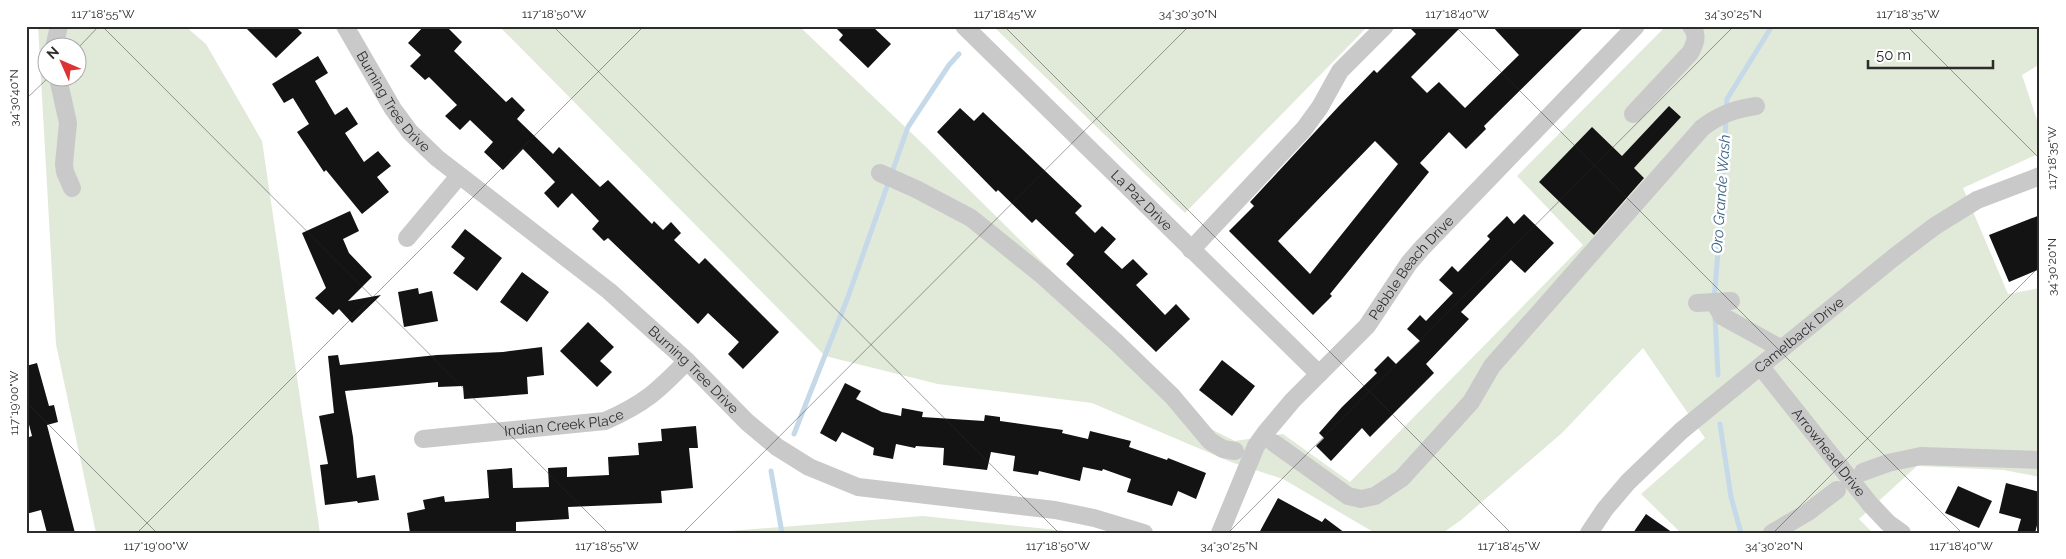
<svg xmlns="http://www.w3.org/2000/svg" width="2066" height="559" viewBox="0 0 2066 559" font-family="Raleway,sans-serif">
<rect width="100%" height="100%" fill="#fff"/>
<path fill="#e1e9d9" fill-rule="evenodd" d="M 38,26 L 185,26 L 206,44 L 262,141 L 320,533 L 96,533 L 56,344 ZM 48,48 L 78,48 L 78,78 L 48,78 Z
M 499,26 L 799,26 L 923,144 L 1211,429 L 1235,441 L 1283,434 L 1350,482 L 1583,245 L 1517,176 L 1666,26 L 2040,26 L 2040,64 L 2022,75 L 2040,129 L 2040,153 L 1963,188 L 2008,294 L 2040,288 L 2040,477 L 2003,470 L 1917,466 L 1859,519 L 1873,533 L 1681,533 L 1641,494 L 1705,438 L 1643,348 L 1562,433 L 1461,520 L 1443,533 L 1375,533 L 1283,479 L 1231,462 L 1092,403 L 938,384 L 825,356 Z
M 993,26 L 1368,26 L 1185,213 Z
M 923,516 L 1086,533 L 714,533 L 717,532 Z"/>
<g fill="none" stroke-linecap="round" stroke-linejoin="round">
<path stroke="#c5d9e9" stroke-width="5" d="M 1726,110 L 1727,99 L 1772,26
M 1714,300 L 1721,216 L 1726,119
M 1715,316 L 1718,375
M 1720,424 L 1731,497 L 1741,533
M 794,434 L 848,297 L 908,127 L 949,65 L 959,54
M 771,471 L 782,533"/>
</g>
<path fill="#131313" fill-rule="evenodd" d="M 244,26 L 295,26 L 302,33 L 276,58 Z
M 424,26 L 446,26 L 462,42 L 454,51 L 506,102 L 512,97 L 525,110 L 517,119 L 553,154 L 559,147 L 600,187 L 608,180 L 652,224 L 654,221 L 663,230 L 671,222 L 681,233 L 674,240 L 699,264 L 705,258 L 779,332 L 743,369 L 728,354 L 739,342 L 708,313 L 698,324 L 608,238 L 604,241 L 592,229 L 599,221 L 572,193 L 558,208 L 544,193 L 555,182 L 523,149 L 503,170 L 484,152 L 493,142 L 470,120 L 460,130 L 445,116 L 457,105 L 429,77 L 425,80 L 410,66 L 421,55 L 408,43 Z
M 834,26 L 872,26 L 891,44 L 868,68 L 839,40 L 843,35 Z
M 1408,26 L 1462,26 L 1411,77 L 1427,93 L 1439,82 L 1465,108 L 1519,55 L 1492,26 L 1585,26 L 1484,126 L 1486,129 L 1466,149 L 1449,132 L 1420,163 L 1429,172 L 1330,294 L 1332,296 L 1313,315 L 1229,231 L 1254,206 L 1250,202 L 1339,106 L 1374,70 L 1377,73 L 1416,34 ZM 1375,141 L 1398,164 L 1310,274 L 1278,241 Z
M 318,56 L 328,73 L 315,81 L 335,115 L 347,107 L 358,124 L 345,133 L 364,162 L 378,151 L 391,166 L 377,177 L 389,192 L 362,214 L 326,170 L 324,172 L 297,132 L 309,124 L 293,98 L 284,103 L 272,84 Z
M 1669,106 L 1681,117 L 1634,168 L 1644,178 L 1594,235 L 1539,182 L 1592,127 L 1622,156 Z
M 960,108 L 974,121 L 983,112 L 1082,206 L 1075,213 L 1095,233 L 1102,226 L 1116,239 L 1104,252 L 1122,269 L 1133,259 L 1148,274 L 1136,285 L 1165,315 L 1176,304 L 1190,319 L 1156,352 L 1066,264 L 1074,255 L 1036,219 L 1032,223 L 998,190 L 996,192 L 937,132 Z
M 350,211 L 359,231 L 343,239 L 349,253 L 372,277 L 348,301 L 381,295 L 352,323 L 339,309 L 333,315 L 315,298 L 326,288 L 302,233 Z
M 1524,214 L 1554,243 L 1525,273 L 1511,260 L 1461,312 L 1469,319 L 1426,364 L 1434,373 L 1370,437 L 1362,428 L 1331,461 L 1316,446 L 1324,438 L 1319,433 L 1342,407 L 1377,373 L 1374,370 L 1388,356 L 1396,364 L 1420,341 L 1407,329 L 1420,315 L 1426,321 L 1453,293 L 1439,280 L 1452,266 L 1458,272 L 1490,239 L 1487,236 L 1507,216 L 1514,224 Z
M 2040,215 L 2040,269 L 2009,282 L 1989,235 Z
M 465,229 L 502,258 L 477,291 L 453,273 L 465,258 L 451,247 Z
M 522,272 L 549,292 L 527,322 L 500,302 Z
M 418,288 L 419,294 L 432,291 L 438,321 L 404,327 L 398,292 Z
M 588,322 L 614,347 L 600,361 L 612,372 L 597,387 L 560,351 Z
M 542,347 L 544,375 L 527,377 L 528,394 L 464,399 L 463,386 L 438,387 L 438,382 L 345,391 L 353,437 L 357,478 L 375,475 L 379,500 L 358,503 L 357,501 L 325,505 L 320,465 L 328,464 L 319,416 L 334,413 L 328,356 L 338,355 L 340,365 L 437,355 L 503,352 Z
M 1222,360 L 1255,386 L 1232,416 L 1199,390 Z
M 37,363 L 49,406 L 54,405 L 58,422 L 47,425 L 75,533 L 47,533 L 41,510 L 26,514 L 26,438 L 32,436 L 26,413 L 26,366 Z
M 845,383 L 861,391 L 856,399 L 882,412 L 901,416 L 902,408 L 923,412 L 922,417 L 984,421 L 985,415 L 1000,417 L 1000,421 L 1063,430 L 1062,433 L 1088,439 L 1090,431 L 1131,441 L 1129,447 L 1167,460 L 1168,458 L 1206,473 L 1196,499 L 1178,491 L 1172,506 L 1127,492 L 1131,479 L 1103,469 L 1102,471 L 1083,467 L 1080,481 L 1039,471 L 1038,475 L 1013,471 L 1015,456 L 991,452 L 987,470 L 943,465 L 944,448 L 916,446 L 915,448 L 896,444 L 893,459 L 873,455 L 874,448 L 842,432 L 836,442 L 820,433 Z
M 696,426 L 698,448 L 689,448 L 693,488 L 661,491 L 662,503 L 568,507 L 569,519 L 516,522 L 516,531 L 410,533 L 407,513 L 425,509 L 423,500 L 444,496 L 445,502 L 489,498 L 487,470 L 512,468 L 513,488 L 549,487 L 548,468 L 567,467 L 567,477 L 609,475 L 608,457 L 639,455 L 638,443 L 662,441 L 661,429 Z
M 2006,483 L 2040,492 L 2040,514 L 2035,533 L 2017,533 L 2021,519 L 1999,513 Z
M 1958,486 L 1992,501 L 1979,528 L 1945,513 Z
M 1278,498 L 1322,522 L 1325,518 L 1345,533 L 1259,533 Z
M 1646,514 L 1673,533 L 1633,533 Z"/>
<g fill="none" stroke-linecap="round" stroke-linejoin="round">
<g stroke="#c9c9c9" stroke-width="18">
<path id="s1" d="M 345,26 L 393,109 L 410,132 L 437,158 L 609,291 L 687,361 L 747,422 L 777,447 L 809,467 L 858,487 L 1055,510 L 1094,518 L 1144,533"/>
<path id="s2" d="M 964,26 L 1319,374"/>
<path d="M 54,48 L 59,26"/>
<path d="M 58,78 L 68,123 L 64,164 L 65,172 L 72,188"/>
<path d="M 1633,114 L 1690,53 C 1695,44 1699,35 1691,26"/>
<path d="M 880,173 L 916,189 L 971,218 L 1043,276 L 1116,342 L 1172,396 L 1210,441 L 1223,449 L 1235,451"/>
<path d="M 407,238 L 459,176"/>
<path d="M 1191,250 L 1304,129 L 1320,107 L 1340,71 L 1385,26"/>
<path d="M 1714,302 L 1722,316 L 1782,349"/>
<path d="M 1697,303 L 1731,301"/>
<path id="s3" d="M 1761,367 L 1870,504 L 1888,523 L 1902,533"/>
<path id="s4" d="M 423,439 L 605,421 C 644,404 658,391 687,361"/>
<path d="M 1274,443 L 1348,496 L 1361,499 L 1375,496 L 1402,478 L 1471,402 L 1492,366 L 1702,128 C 1719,115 1734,109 1756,106"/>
<path d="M 1863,472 L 1888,463 L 1921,456 L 2040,460"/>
<path id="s5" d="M 1220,533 L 1256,446 L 1266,432 L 1293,400 L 1367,326 L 1409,263 L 1422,248 L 1636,26"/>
<path id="s6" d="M 1589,533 L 1605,509 L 1628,482 L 1681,431 L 1893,258 L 1935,226 L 1977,200 L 2040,176"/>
<path d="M 1772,533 L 1808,512 L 1837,490"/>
</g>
</g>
<path fill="none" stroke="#2c2c2c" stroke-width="1" stroke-opacity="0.45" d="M 102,26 L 608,533M 553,26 L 1059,533M 1004,26 L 1511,533M 1455,26 L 1962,533M 1907,26 L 2040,159M 78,48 L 99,26M 26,99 L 48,78M 26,402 L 157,533M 137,533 L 644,26M 683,533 L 1189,26M 1228,533 L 1734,26M 1773,533 L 2040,266"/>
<g text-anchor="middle" stroke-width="5" stroke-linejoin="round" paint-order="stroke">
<g font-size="14" fill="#2c2c2c" stroke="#fff">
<text dy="5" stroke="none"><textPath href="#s1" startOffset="90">Burning Tree Drive</textPath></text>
<text dy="5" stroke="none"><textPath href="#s2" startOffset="249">La Paz Drive</textPath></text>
<text dy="5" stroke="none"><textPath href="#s5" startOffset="331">Pebble Beach Drive</textPath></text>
<text dy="5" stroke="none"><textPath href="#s6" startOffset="290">Camelback Drive</textPath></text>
<text dy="5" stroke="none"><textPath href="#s1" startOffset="495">Burning Tree Drive</textPath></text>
<text dy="5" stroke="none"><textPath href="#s4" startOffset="142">Indian Creek Place</textPath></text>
<text dy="5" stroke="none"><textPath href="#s3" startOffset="109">Arrowhead Drive</textPath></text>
</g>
<g font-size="15" font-style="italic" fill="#3d688a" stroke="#fff">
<text transform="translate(1721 194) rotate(-86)" y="5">Oro Grande Wash</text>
</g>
</g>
<rect width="2066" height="559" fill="none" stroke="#ffffff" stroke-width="55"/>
<g transform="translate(62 62) rotate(315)"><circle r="24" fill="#ffffff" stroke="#ababab"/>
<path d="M0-4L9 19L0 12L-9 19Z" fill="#de3235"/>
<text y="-8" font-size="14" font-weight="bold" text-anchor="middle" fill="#2c2c2c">N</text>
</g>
<path d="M1868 60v8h125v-8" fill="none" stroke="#2c2c2c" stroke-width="2.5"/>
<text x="1876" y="60" font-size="15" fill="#2c2c2c" stroke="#ffffff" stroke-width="4" paint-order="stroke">50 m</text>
<rect x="28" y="28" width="2010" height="504" fill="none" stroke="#2c2c2c" stroke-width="2"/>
<g font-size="12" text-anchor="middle" fill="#2c2c2c">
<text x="103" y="18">117°18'55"W</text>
<text x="554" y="18">117°18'50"W</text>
<text x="1005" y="18">117°18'45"W</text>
<text x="1188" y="18">34°30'30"N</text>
<text x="1457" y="18">117°18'40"W</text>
<text x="1733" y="18">34°30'25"N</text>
<text x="1908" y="18">117°18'35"W</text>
<text transform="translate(14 98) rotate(-90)" y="4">34°30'40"N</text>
<text transform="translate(2052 158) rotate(-90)" y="4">117°18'35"W</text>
<text transform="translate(2052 267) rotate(-90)" y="4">34°30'20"N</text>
<text transform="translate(14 403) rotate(-90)" y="4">117°19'00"W</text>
<text x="156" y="550">117°19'00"W</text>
<text x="607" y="550">117°18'55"W</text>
<text x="1058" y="550">117°18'50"W</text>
<text x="1229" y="550">34°30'25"N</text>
<text x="1509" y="550">117°18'45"W</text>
<text x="1774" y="550">34°30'20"N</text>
<text x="1961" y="550">117°18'40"W</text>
</g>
</svg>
